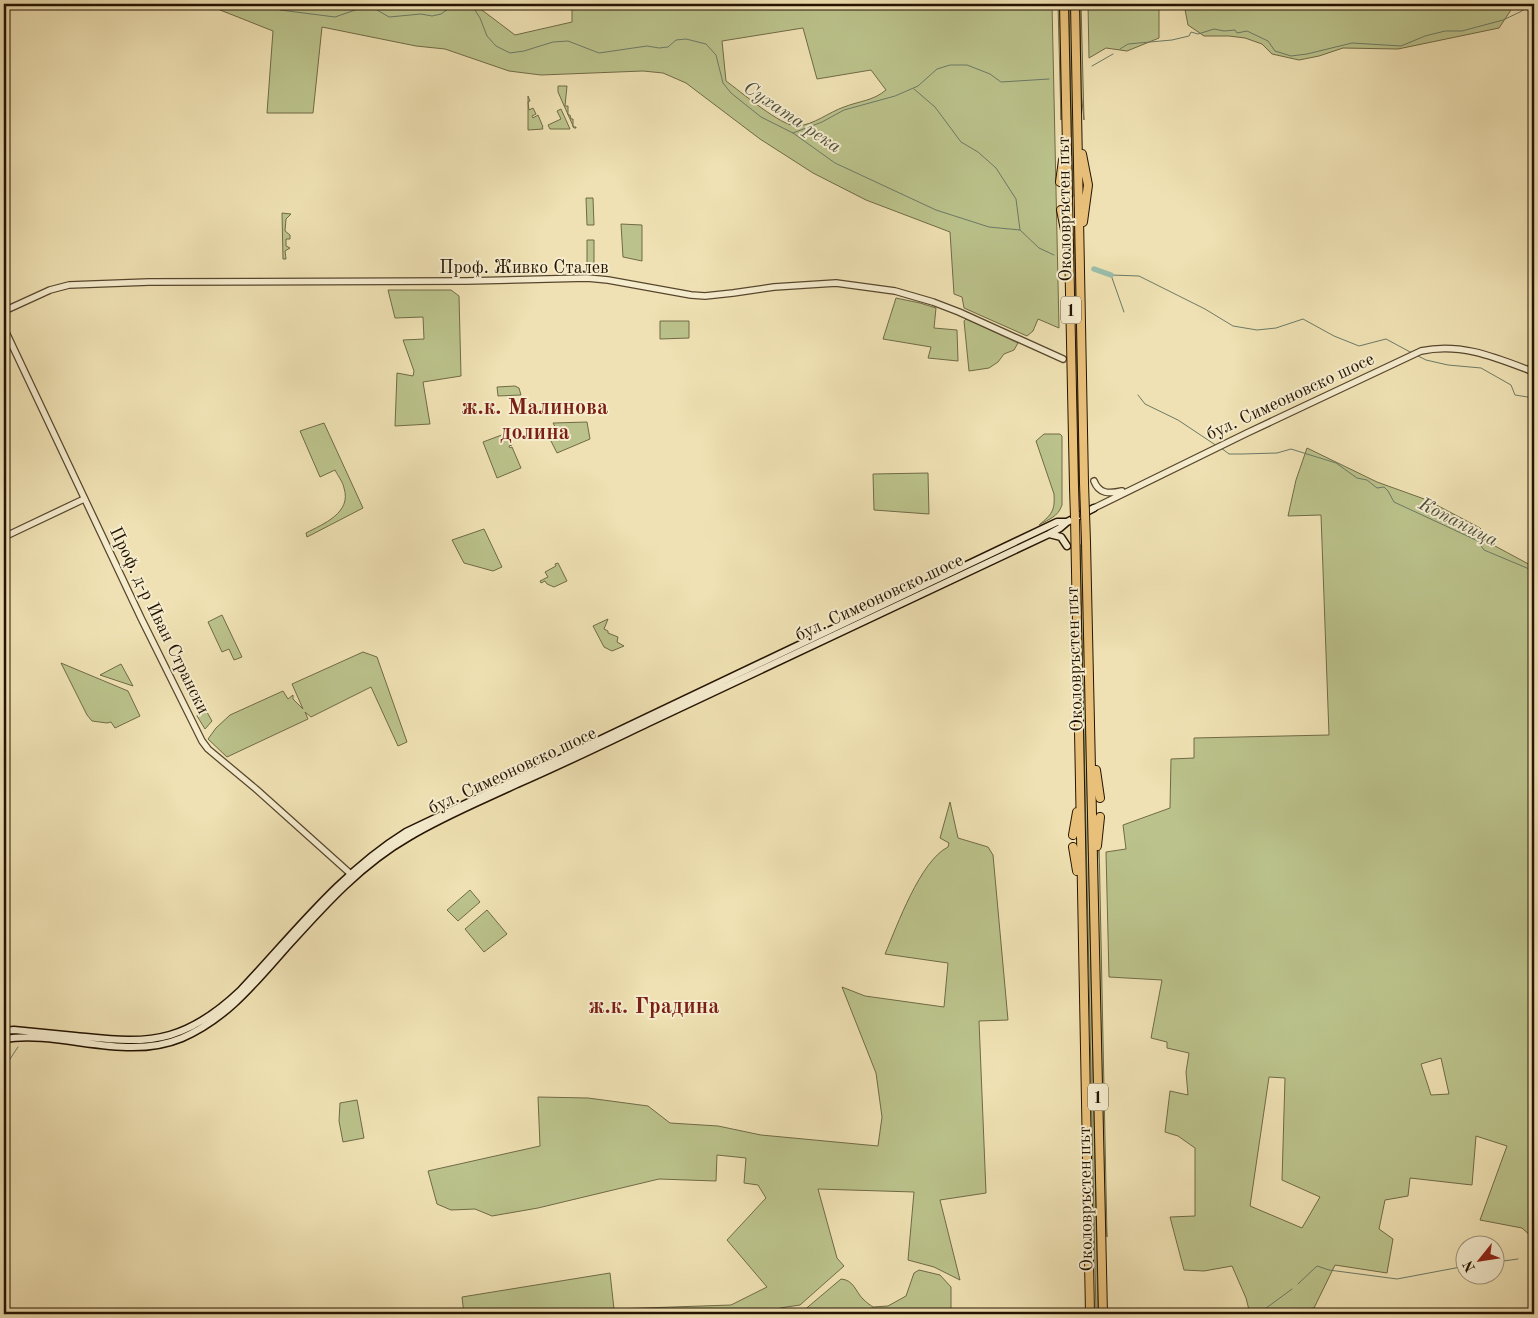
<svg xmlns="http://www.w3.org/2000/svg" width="1538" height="1318" viewBox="0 0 1538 1318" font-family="'Old Standard TT',serif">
<rect width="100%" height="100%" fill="#efe1b3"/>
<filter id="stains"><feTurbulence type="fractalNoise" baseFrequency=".004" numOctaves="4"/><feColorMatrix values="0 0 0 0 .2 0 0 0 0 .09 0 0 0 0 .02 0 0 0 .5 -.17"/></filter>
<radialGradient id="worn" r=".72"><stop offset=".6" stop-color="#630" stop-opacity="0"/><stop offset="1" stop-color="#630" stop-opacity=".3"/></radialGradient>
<path fill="#bbc28b" stroke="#706a46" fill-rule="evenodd" d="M 205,4 L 474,4 L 515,35 L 572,22 L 572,4 L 1052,4 L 1059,328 L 1038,319 L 1033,331 L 1027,336 L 964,308 L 962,297 L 954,294 L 950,232 L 866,200 L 813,173 L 760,139 L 686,83 L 663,73 L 643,71 L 541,75 L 509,71 L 445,49 L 416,46 L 322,27 L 313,113 L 267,113 L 273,31 ZM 803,28 L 817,79 L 871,70 L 886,90 C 873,101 859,101 844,107 C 829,112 814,125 797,126 C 782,127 740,91 726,81 L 722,41 Z
M 1058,4 L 1060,4 L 1061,120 Z
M 1069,4 L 1071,4 L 1075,196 L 1073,196 Z
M 1080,4 L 1081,4 L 1084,120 L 1081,92 Z
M 1088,4 L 1159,4 L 1159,38 L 1127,51 L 1106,48 L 1089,58 Z
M 1184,4 L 1511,4 L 1513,7 L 1499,28 L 1398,49 L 1343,48 L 1319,56 L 1299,60 L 1272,54 L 1262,44 L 1245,38 L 1229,36 L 1204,36 L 1188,25 Z
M 558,86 L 567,86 L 565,106 L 568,106 L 568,115 L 570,115 L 571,119 L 573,119 L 573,127 L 576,127 L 576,128 L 574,128 L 558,92 Z
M 528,96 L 530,101 L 528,102 L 529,110 L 533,108 L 536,114 L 532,116 L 533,118 L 538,115 L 543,127 L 542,127 L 543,129 L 528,130 Z
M 561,109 L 570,129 L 550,129 L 548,125 L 561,119 L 557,111 Z
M 586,198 L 593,198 L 594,225 L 587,225 Z
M 282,213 L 291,214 L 286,219 L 285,231 L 290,235 L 290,239 L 286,239 L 286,246 L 290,248 L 285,251 L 286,259 L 283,259 Z
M 1074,222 L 1075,222 L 1080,484 L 1079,484 Z
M 621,224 L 642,225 L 642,261 L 623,257 Z
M 587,240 L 594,240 L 594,266 L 590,270 L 587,270 Z
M 388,290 L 451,290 L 459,296 L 461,376 L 423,382 L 430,424 L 395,426 L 397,373 L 413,376 L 414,371 L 403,340 L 424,339 L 423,317 L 395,318 Z
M 896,298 L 920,303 L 936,308 L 934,328 L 957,330 L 958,361 L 928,358 L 931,347 L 883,339 Z
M 966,319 L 1018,343 L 1014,350 L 1004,354 L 998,362 L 989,368 L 969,371 L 964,321 Z
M 660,321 L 689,321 L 689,338 L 660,339 Z
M 515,386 L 519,388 L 521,395 L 498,396 L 497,387 Z
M 587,422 L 590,439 L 557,453 L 548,435 L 557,430 L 553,423 Z
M 324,423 L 363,508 L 307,537 L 306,533 C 323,524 352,513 344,488 C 343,482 338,476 335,470 L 320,477 L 300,431 Z
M 507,433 L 512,445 L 509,446 L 510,448 L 512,447 L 521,468 L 497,478 L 483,442 Z
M 1044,434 L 1060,434 L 1062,436 L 1062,505 C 1058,517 1049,519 1039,525 C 1052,514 1055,511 1054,494 L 1036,441 Z
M 1307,448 L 1377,482 L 1427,500 L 1480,528 L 1495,546 L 1534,567 L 1534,1239 L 1522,1228 L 1480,1220 L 1507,1146 L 1476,1136 L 1472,1185 L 1410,1178 L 1408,1196 L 1385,1200 L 1379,1229 L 1393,1239 L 1387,1273 L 1335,1265 L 1314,1308 L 1280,1314 L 1250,1314 L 1246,1298 L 1232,1266 L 1204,1271 L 1184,1270 L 1170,1217 L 1195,1216 L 1195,1148 L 1178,1136 L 1165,1132 L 1170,1091 L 1188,1095 L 1186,1072 L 1189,1053 L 1167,1048 L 1167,1042 L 1151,1038 L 1162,980 L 1109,977 L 1106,852 L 1126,849 L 1123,825 L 1170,808 L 1171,759 L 1194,758 L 1194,738 L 1329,735 L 1321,515 L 1288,516 L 1296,480 ZM 1441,1058 L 1449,1094 L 1431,1095 L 1421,1064 ZM 1269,1077 L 1285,1078 L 1282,1180 L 1320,1197 L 1302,1228 L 1250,1206 Z
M 928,473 L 929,514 L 874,510 L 873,474 Z
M 484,529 L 502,567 L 493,571 L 464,563 L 452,540 Z
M 1080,545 L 1082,545 L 1098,1314 L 1096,1314 Z
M 558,563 L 567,581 L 554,587 L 547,584 L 545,581 L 541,583 L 540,581 L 548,577 L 545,572 L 556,566 L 555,564 Z
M 222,615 L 242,657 L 234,660 L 229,649 L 222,652 L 208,622 Z
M 608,619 L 604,629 L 608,631 L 608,633 L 618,637 L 617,642 L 624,646 L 612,651 L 604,647 L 593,626 Z
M 363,652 L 377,657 L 407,742 L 398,746 L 371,687 L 311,717 L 305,712 L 308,719 L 227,757 L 208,739 L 216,728 L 230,715 L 283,691 L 288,699 L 293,695 L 293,699 L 303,709 L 292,684 Z
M 61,663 L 128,691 L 140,716 L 115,728 L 111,722 L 107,723 L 92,721 L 87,715 Z
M 121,664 L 133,686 L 100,675 Z
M 195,707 L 204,707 L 212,721 L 205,729 L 197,716 L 198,714 Z
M 950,802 L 958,838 L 988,847 L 993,855 L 1008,1020 L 979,1021 L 986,1193 L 940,1200 L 960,1280 L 934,1267 L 908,1260 L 914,1192 L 818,1189 L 837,1258 L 844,1266 L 800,1305 L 780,1308 L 774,1314 L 464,1314 L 462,1297 L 610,1273 L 614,1309 L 731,1305 L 767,1287 L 727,1240 L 766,1198 L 758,1185 L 744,1183 L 746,1158 L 717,1155 L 716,1181 L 659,1179 L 538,1208 L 492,1216 L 475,1209 L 451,1210 L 437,1204 L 428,1171 L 540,1146 L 538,1097 L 588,1098 L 648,1106 L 670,1123 L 718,1126 L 761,1135 L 878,1146 L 882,1117 L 876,1073 L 842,987 L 865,996 L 944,1007 L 948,963 L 885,954 C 897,926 920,861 948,847 L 949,843 L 940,838 Z
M 1099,841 L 1107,1237 L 1105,1213 L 1097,867 Z
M 470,890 L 480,902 L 458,921 L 447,910 Z
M 487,910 L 507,934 L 484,952 L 465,929 Z
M 357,1100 L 364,1138 L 343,1142 L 339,1121 L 340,1103 Z
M 919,1270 L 940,1275 L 951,1287 L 951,1314 L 791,1314 L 802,1312 L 841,1279 C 854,1280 855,1291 863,1299 C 866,1302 870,1305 873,1307 L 888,1306 L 906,1296 L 914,1273 Z"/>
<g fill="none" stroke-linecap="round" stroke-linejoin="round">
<path stroke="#6b7a67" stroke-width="1" d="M 264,4 L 280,10 L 335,17 L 364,7 L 372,7 L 389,17 L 421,14 L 432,16 L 441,14 L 451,7 L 462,4 L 473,7 L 480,18 L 487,36 L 496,46 L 510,53 L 524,51 L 553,42 L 568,41 L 599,53 L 647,46 L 659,48 L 668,47 L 676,40 L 686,39 L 706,44 L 716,55 L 723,83 L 731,93 L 761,117 L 793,133 L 835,163 L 936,210 L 989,227 L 1020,230 L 1039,248 L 1054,255
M 1120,49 L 1128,44 L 1172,40 L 1189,36 L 1191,32 L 1198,34 L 1214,29 L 1224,31 L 1235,30 L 1237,33 L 1247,31 L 1268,41 L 1275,51 L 1291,56 L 1307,54 L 1352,43 L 1401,46 L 1425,36 L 1445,31 L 1462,31 L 1503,20 L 1520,12 L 1532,4
M 1092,66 L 1113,54
M 914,89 L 935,107 L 961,142 L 978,152 L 996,168 L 1016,199 L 1020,230
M 793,133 L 822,122 L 844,110 L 895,96 L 918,86 L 937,69 L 950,65 L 967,65 L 990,74 L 1001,82 L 1049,79
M 1124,312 L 1111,275 L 1139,276 L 1205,309 L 1233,326 L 1257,330 L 1276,328 L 1303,319 L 1334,336 L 1359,346 L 1386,339 L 1412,353
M 1418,356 L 1426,360 L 1448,365 L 1481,368 L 1511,385 L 1515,395 L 1534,398
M 1138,395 L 1145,404 L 1178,420 L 1217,446
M 1221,448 L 1229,454 L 1242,454 L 1277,453 L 1291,449 L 1336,463 L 1357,478 L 1367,480 L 1377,488 L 1384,487 L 1388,491 L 1394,502 L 1478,541 L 1484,550 L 1534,571
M 4,1068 L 18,1047
M 1496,1262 L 1518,1259
M 1298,1284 L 1317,1266 L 1329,1270 L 1397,1279 L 1466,1266
M 1258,1314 L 1292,1289"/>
<path stroke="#9abeab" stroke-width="5.5" d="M 1094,269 L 1111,275"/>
<g stroke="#57462d" stroke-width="8">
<path id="tertiary" d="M 4,311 L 50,290 L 69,285 L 149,282 L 466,281 L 587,278 L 608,280 L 691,295 L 705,296 L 733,293 L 774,287 L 836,283 L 895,291 L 933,302 L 959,312 L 1063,359
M 4,328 L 141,618 L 202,741 L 208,749 L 256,789 L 353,876
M 1094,481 C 1099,494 1109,494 1122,491
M 1094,508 L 1247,433 L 1421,351 C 1461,342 1497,358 1534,372
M 4,537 L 84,499"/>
</g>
<g stroke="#241300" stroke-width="9">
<path id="secondary" d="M 1049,534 L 1061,537 L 1067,546
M 4,1031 L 14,1030 C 34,1032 55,1034 75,1036 C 106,1039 139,1044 170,1035 C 197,1027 220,1010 240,991 C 293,935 340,873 406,832 L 1057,522 L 1067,522
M 4,1039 C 62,1030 125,1062 182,1038 C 226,1019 254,984 285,949 C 323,907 360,865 409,837 C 444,816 481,801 517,784 C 561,765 604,744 648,723 C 782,661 915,596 1049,534 L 1060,528 L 1067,522 L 1094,508"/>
</g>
<g stroke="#241300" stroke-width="10">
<path id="trunk" d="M 1064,4 L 1074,487
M 1075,4 L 1084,483
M 1082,154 L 1088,185 L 1083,222
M 1060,182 L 1063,160
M 1061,210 L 1065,230
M 1075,518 L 1090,1314
M 1086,542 L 1103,1314
M 1096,770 L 1100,798
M 1073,835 L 1077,812
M 1097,846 L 1100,817
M 1073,847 L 1077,871"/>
</g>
<use href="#tertiary" stroke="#f5ecce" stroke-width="5.5"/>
<use href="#secondary" stroke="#f5ecce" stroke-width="6"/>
<use href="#trunk" stroke="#e8c07a" stroke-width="8"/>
<g stroke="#241300" stroke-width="10" stroke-linecap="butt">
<path id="trunk-bridge" d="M 1084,483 L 1086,542
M 1074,487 L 1075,518"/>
</g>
<use href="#trunk-bridge" stroke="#e8c07a" stroke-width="8"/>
</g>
<g text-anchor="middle" stroke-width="4" stroke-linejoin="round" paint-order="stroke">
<g fill="#f5ecce" stroke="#63543e" stroke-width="1">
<rect x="1061" y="296.5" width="20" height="27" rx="4"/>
<rect x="1088" y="1083.5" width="20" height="27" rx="4"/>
</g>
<g font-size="16" font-weight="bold" fill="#241300">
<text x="1071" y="316">1</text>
<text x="1098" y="1103">1</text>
</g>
<g font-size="18" fill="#241300" stroke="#f5ecce">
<text transform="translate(1064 209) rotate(-91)" y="6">Околовръстен път</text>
<text x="524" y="273">Проф. Живко Сталев</text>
<text transform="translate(1290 396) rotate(-25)" y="6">бул. Симеоновско шосе</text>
<text transform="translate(879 597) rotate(-25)" y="6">бул. Симеоновско шосе</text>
<text transform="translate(160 620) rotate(64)" y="6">Проф. д-р Иван Странски</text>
<text transform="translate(1074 659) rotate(-92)" y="6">Околовръстен път</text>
<text transform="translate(512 770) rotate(-25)" y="6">бул. Симеоновско шосе</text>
<text transform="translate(1085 1199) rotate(-91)" y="6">Околовръстен път</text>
</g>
<g font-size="19" font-style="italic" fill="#4d4f3c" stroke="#f5ecce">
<text transform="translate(793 116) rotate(34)" y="7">Сухата река</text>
<text transform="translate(1459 521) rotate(27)" y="7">Копаница</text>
</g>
<g font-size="22" font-weight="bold" fill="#7a1f14" stroke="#f5ecce">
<text x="535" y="414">ж.к. Малинова<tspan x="535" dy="25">долина</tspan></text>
<text x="654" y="1013">ж.к. Градина</text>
</g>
</g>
<rect width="1538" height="1318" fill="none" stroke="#efe1b3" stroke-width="20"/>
<rect x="5" y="5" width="1528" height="1308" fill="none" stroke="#241300" stroke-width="2.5"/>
<rect x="10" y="10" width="1518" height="1298" fill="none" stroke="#241300"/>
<g transform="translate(1480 1260) rotate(240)"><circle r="24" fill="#f5ecce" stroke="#a1957c"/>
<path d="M0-4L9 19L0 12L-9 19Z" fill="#8f2418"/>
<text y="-8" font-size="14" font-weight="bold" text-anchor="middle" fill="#241300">N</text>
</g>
<rect width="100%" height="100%" filter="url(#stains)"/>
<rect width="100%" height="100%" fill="url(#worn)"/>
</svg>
